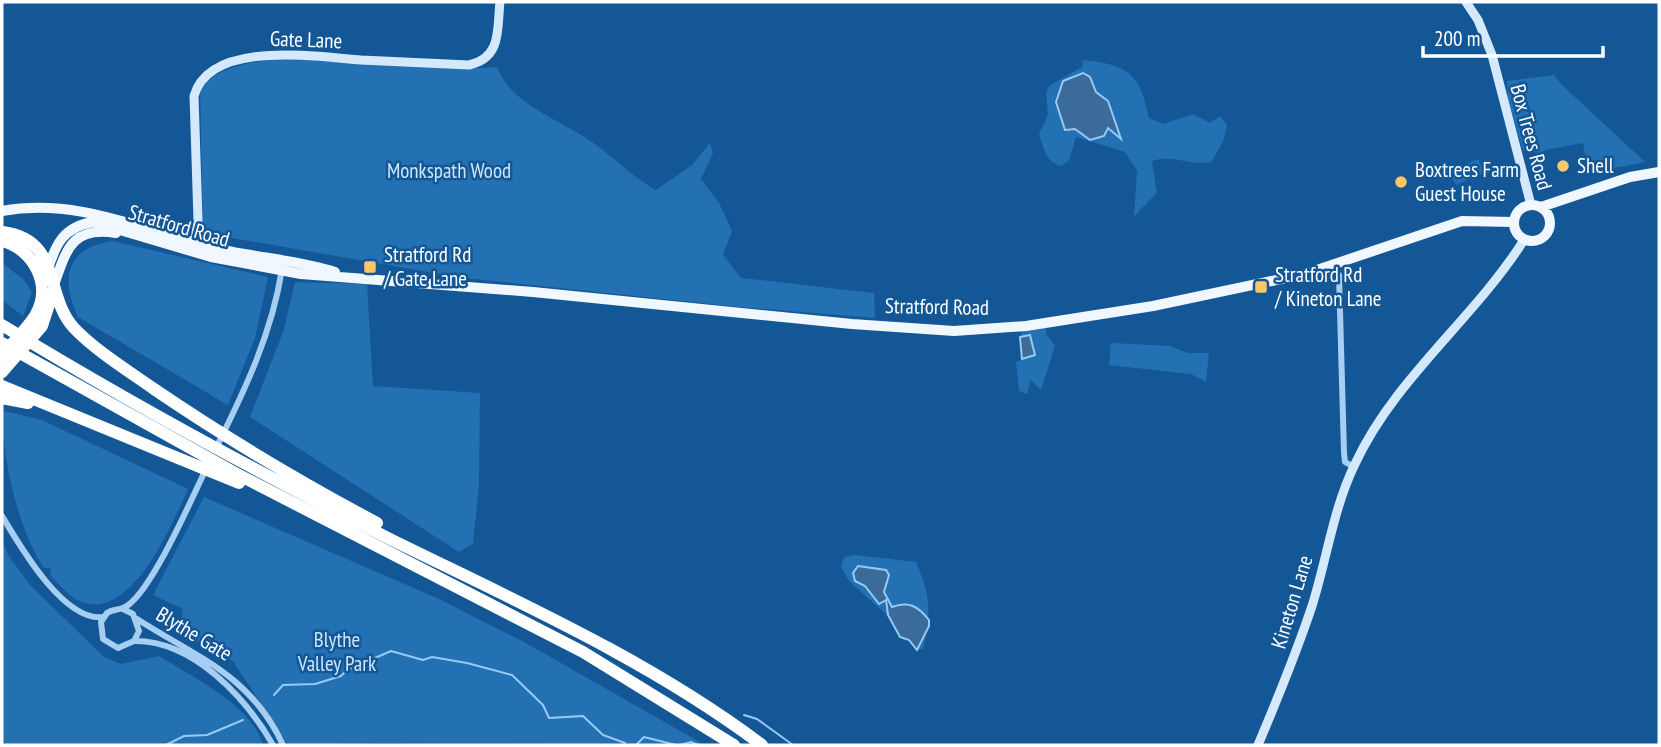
<svg xmlns="http://www.w3.org/2000/svg" width="1661" height="747" viewBox="0 0 1661 747" font-family="'PT Sans Narrow',sans-serif">
<rect width="100%" height="100%" fill="#145796"/>
<path fill="#2370b3" d="M 294,59 L 461,69 L 497,67 C 511,105 561,120 592,142 C 614,157 633,178 656,190 L 692,165 L 710,143 L 713,153 L 701,179 L 719,203 L 732,231 L 723,255 L 741,278 L 874,293 L 875,318 L 739,307 L 457,277 L 203,233 L 200,85 C 229,63 259,60 294,59 Z
M 1083,60 C 1128,65 1140,73 1149,118 L 1163,124 L 1193,114 L 1210,123 L 1220,116 L 1227,125 L 1223,142 L 1211,162 C 1190,166 1172,154 1152,161 L 1157,193 L 1134,216 L 1137,171 L 1125,152 L 1076,137 L 1069,160 L 1062,166 C 1045,163 1044,147 1039,134 L 1048,115 L 1046,93 L 1049,86 L 1082,67 Z
M 1554,75 L 1561,84 L 1645,162 C 1626,166 1606,172 1587,164 L 1583,143 L 1545,150 L 1540,153 L 1523,151 L 1508,99 L 1507,81 Z
M 1478,159 L 1484,173 L 1456,185 L 1450,171 Z
M 112,241 L 268,277 L 255,338 L 228,405 L 78,317 C 60,277 66,249 112,241 Z
M 2,263 L 23,279 L 32,292 L 23,316 L 2,300 Z
M 295,282 L 367,284 L 373,386 L 480,393 L 479,485 L 473,544 L 459,552 L 250,417 L 284,329 Z
M 1046,328 L 1046,334 L 1055,346 L 1041,390 L 1031,380 L 1027,394 L 1019,391 L 1016,362 L 1035,355 L 1030,335 L 1020,337 L 1023,330 Z
M 1111,343 L 1170,346 L 1188,353 L 1209,353 L 1206,382 L 1191,374 L 1109,365 Z
M 4,411 L 42,420 L 188,489 C 173,522 134,617 85,603 C 70,599 61,586 51,576 L 50,568 L 44,568 C 19,531 0,456 4,411 Z
M 204,497 L 439,599 L 524,642 L 705,745 L 379,743 L 288,745 L 233,661 L 179,630 L 183,609 L 153,595 Z
M 2,540 L 8,555 L 30,585 L 104,657 L 121,664 L 159,656 C 193,678 250,703 263,745 L 2,745 Z
M 855,555 L 916,562 C 931,595 931,615 923,649 L 917,650 L 909,640 L 900,637 L 888,616 L 849,581 L 841,567 L 844,557 Z"/>
<path fill="#3a6b99" stroke="#97caf5" stroke-width="2" d="M 1083,73 L 1090,77 L 1096,92 L 1108,101 L 1121,139 L 1108,128 L 1104,136 L 1090,140 L 1075,129 L 1065,130 L 1056,102 L 1063,81 Z
M 1030,335 L 1035,355 L 1022,359 L 1020,337 Z
M 858,566 L 886,570 L 889,575 L 884,592 L 892,607 C 909,601 918,606 929,620 L 929,626 L 917,650 L 909,640 L 900,637 L 888,615 L 886,600 L 879,604 L 865,586 L 855,581 L 853,573 Z"/>
<g fill="none" stroke-linecap="round" stroke-linejoin="round">
<path stroke="#97caf5" stroke-width="2" d="M 274,695 L 283,685 L 315,684 L 341,676 L 349,668 L 358,669 L 366,662 L 391,651 L 423,660 L 432,657 L 467,663 L 512,675 L 543,705 L 549,718 L 583,716 L 603,735 L 625,743
M 744,715 L 757,719 L 793,745
M 166,745 L 184,736 L 207,735 L 243,720
M 636,745 L 644,737 L 676,745
M 680,745 L 691,742 L 698,745"/>
<path stroke="#a5cef2" stroke-width="6" d="M 1339,275 L 1344,453 L 1345,462 L 1354,467
M 216,448 C 245,390 272,333 282,269
M 2,516 C 20,546 64,623 104,617
M 123,609 L 133,614 L 139,631 L 134,641 L 118,648 L 103,639 L 101,622 L 107,613 C 113,609 118,610 123,608 C 149,599 193,495 207,467
M 137,619 C 196,657 251,675 283,745
M 134,641 C 193,640 246,698 273,745"/>
<path stroke="#d4e9fc" stroke-width="9" d="M 1466,2 L 1478,20 L 1492,55 L 1531,205
M 194,247 L 198,220 L 194,96 C 210,39 318,57 361,60 C 397,62 433,63 469,65 C 502,58 497,29 500,2
M 1258,745 C 1277,700 1296,654 1312,606 C 1327,559 1333,509 1355,464 C 1395,378 1474,319 1524,240"/>
<path stroke="#f0f7ff" stroke-width="10" d="M1514 223a18 18 0 1 1 36 0a18 18 0 1 1-36 0Z
M 1541,207 L 1630,177 L 1659,172
M 2,211 C 80,197 146,232 220,249 C 258,258 298,260 335,272
M 47,272 C 55,245 63,227 93,222 L 211,257 L 301,274 L 533,292 L 852,324 L 954,331 L 1026,326 L 1153,306 L 1305,274 L 1462,221 L 1514,222
M 55,282 C 67,248 73,226 116,233"/>
<path stroke="#fff" stroke-width="12" d="M 2,232 C 62,239 44,296 74,328 C 96,351 127,370 154,389 C 226,438 300,482 377,523
M 2,241 C 34,249 53,286 35,316 C 26,330 13,342 2,355
M 2,325 C 128,402 259,473 392,540 C 518,602 649,660 762,745
M 2,343 L 237,474 L 583,652 L 734,745
M 2,372 L 42,326 L 54,289
M 2,386 L 239,483
M 2,398 L 28,403"/>
</g>
<g fill="#ffc766" stroke="#145796" stroke-width="2.5">
<circle cx="1563" cy="166" r="7"/>
<circle cx="1401" cy="182" r="7"/>
<rect x="363" y="260" width="14" height="14" rx="3.5"/>
<rect x="1254" y="280" width="14" height="14" rx="3.5"/>
</g>
<g text-anchor="middle" stroke-width="5" stroke-linejoin="round" paint-order="stroke">
<g font-size="21" fill="#fff" stroke="#145796">
<text transform="translate(306 40) rotate(2)" y="7">Gate Lane</text>
<text transform="translate(1531 137) rotate(75)" y="7">Box Trees Road</text>
<text transform="translate(179 226) rotate(16)" y="7">Stratford Road</text>
<text transform="translate(937 307) rotate(1)" y="7">Stratford Road</text>
<text transform="translate(1292 602) rotate(-73)" y="7">Kineton Lane</text>
<text transform="translate(194 634) rotate(31)" y="7">Blythe Gate</text>
</g>
<g font-size="21" fill="#fff" stroke="#145796" text-anchor="start">
<text x="1577" y="173">Shell</text>
<text x="1415" y="177">Boxtrees Farm<tspan x="1415" dy="24">Guest House</tspan></text>
<text x="384" y="262">Stratford Rd<tspan x="384" dy="24">/ Gate Lane</tspan></text>
<text x="1275" y="282">Stratford Rd<tspan x="1275" dy="24">/ Kineton Lane</tspan></text>
</g>
<g font-size="21" fill="#cce6fd" stroke="#145796">
<text x="449" y="178">Monkspath Wood</text>
<text x="337" y="647">Blythe<tspan x="337" dy="24">Valley Park</tspan></text>
</g>
</g>
<rect width="1661" height="747" fill="none" stroke="#ffffff" stroke-width="7"/>
<path d="M1423 46v10h180v-10" fill="none" stroke="#ffffff" stroke-width="3.5"/>
<text x="1434" y="46" font-size="21" fill="#ffffff" stroke="#145796" stroke-width="5" paint-order="stroke">200 m</text>
</svg>
